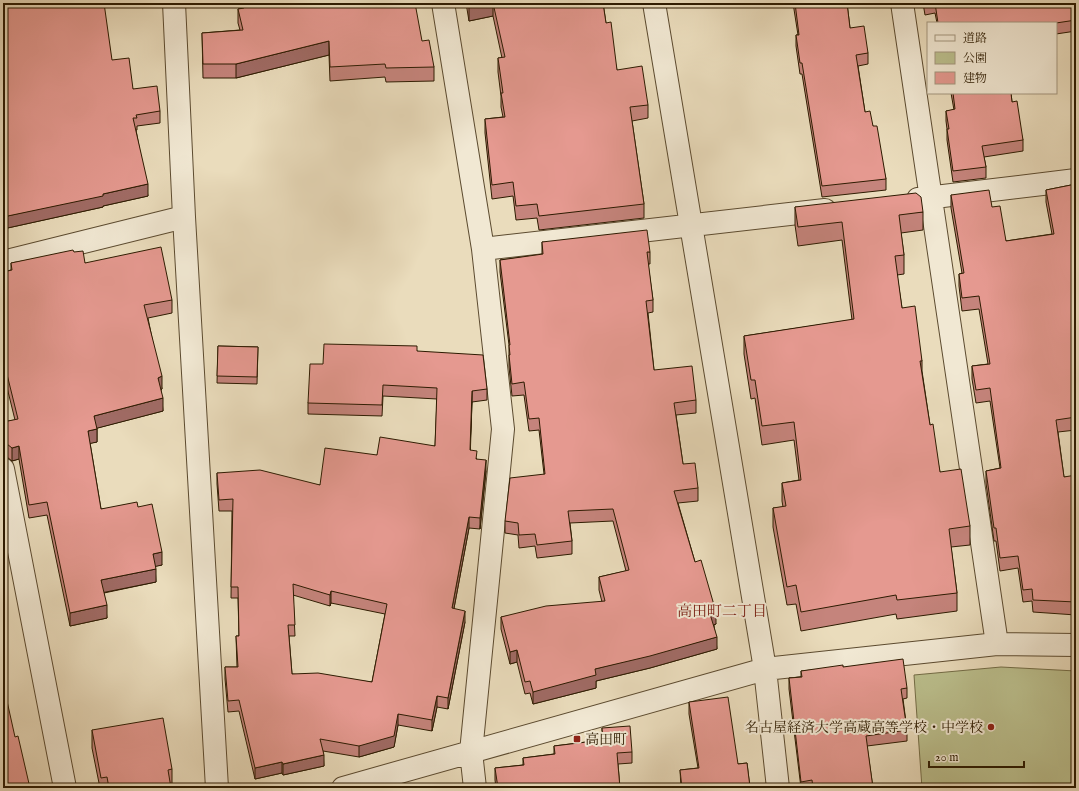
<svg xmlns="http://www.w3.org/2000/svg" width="1079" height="791" viewBox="0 0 1079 791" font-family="'IM FELL English','Noto Serif JP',serif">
<rect width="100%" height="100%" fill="#eadcbc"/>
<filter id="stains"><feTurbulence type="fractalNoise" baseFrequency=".005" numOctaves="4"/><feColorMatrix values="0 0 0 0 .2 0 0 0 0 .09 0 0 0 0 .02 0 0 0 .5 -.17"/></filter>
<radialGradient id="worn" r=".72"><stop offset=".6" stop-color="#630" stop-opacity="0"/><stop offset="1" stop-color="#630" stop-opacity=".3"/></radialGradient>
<path fill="#bbbf8d" stroke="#746d47" d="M 1001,667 L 1076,671 L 1076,788 L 922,788 L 914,675 Z"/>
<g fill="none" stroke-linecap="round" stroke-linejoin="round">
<g stroke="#5c4b30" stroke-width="24">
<path id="minor" d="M 174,3 L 184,217 L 217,788
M 443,3 L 483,249 L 503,429 L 471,752 L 475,788
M 654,3 L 765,669 L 778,788
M 902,3 L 997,644
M 918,199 L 1076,180
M 483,249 L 825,210
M 3,262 L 184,217
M 3,469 L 65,788
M 343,788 L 765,669 L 997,644 L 1076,645"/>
</g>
<use href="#minor" stroke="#f1e8d3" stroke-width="22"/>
</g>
<path fill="#c5847c" stroke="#2d1b01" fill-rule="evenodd" d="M 466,3 L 603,3 L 606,23 L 617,70 L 648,105 L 648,118 L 632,121 L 644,204 L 644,218 L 539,230 L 537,218 L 516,220 L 513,196 L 492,199 L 485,133 L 485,119 L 503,117 L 501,107 L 501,96 L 498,72 L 498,58 L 502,58 L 493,16 L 469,21 Z
M 697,3 L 715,3 L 698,6 Z
M 793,3 L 847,3 L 850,28 L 868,53 L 868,64 L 858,66 L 865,112 L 873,126 L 886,179 L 886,190 L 822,197 L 802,74 L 800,74 L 796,46 L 796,35 L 798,35 Z
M 923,3 L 1076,3 L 1076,31 L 1056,34 L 1056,23 L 937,23 L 935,13 L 925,15 Z
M 244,8 L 422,41 L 434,67 L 434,81 L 386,82 L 385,77 L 330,81 L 329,55 L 236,78 L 203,78 L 202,33 L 240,30 L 238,23 L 238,9 Z
M 112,60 L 133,89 L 160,111 L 160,123 L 137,126 L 137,130 L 136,130 L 148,196 L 103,206 L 103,207 L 3,229 Z
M 951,93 L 1011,93 L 1012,102 L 1023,140 L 1023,151 L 984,157 L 986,167 L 986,178 L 953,182 L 947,140 L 947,129 L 946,121 L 946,111 L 954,110 Z
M 1076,184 L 1076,430 L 1058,432 L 1064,477 L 1076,477 L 1076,615 L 1033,612 L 1032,601 L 1023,602 L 1018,568 L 1000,571 L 996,541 L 994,541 L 986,483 L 986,471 L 1000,468 L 990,401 L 976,403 L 972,379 L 972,366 L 988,364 L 979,309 L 962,311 L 959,286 L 959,274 L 962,273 L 951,208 L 951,195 L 992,207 L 1006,241 L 1052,234 L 1046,202 L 1046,190 Z
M 795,207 L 923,212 L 923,230 L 901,233 L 904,255 L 904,274 L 897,275 L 902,308 L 922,361 L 922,371 L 930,425 L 940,472 L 970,526 L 970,545 L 951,547 L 957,593 L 957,611 L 897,619 L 896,614 L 801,631 L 796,604 L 787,605 L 773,527 L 773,508 L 783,507 L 782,501 L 782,483 L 799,480 L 794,440 L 762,445 L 755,398 L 751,399 L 744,354 L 744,336 L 852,320 L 842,240 L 798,246 L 795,225 Z
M 542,242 L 650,252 L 650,264 L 648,264 L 653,300 L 653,312 L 648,313 L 654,370 L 696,400 L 696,413 L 676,415 L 683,464 L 698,488 L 698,501 L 678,503 L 695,562 L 716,624 L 714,625 L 717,649 L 650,668 L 596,681 L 596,688 L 533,704 L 530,693 L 525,694 L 517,662 L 510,664 L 501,629 L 501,617 L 602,602 L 599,590 L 599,577 L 626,571 L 613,521 L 570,523 L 572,541 L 572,554 L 537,558 L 535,546 L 519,548 L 518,535 L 505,533 L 505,521 L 544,474 L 539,430 L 529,431 L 524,395 L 512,396 L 509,367 L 509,345 L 500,272 L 500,260 L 542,255 Z
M 74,252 L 85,263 L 172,300 L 172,313 L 148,318 L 162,389 L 161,390 L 163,411 L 97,428 L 97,442 L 90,443 L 101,509 L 138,507 L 162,565 L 155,566 L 156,582 L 104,593 L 107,618 L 70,626 L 47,515 L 29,518 L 19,459 L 12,461 L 7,457 L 3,457 L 3,422 L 15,420 L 3,371 L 3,272 L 11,270 L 11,263 Z
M 218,346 L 258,347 L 257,384 L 217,383 Z
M 417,351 L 487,389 L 487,400 L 472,402 L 470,450 L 486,471 L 480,529 L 469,528 L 454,608 L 465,622 L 448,709 L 437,707 L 432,731 L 398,725 L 394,747 L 359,757 L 323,751 L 324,766 L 283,775 L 282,773 L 255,779 L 239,711 L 228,712 L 225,679 L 225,667 L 237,667 L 236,636 L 239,636 L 238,598 L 231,598 L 232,511 L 219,511 L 217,484 L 217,473 L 320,485 L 377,455 L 435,446 L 437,399 L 383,396 L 382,416 L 308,414 L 308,403 L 323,364 ZM 293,595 L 330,606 L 331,603 L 385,614 L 372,682 L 292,674 L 289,636 L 295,636 Z
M 843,667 L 907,688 L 907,698 L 903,699 L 907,730 L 907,741 L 867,746 L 873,788 L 801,788 L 789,689 L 789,678 L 801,677 L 801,671 Z
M 689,702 L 738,764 L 747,763 L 750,788 L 681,788 L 680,770 L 698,768 L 689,714 Z
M 602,728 L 632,752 L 632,763 L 618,764 L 620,788 L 496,788 L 495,780 L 495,768 L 523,765 L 523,758 L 554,754 L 554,746 L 602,740 Z
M 92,730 L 172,769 L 172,786 L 170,786 L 171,788 L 100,788 L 92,748 Z"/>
<path fill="#a06b65" stroke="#2d1b01" d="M 488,3 L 493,3 L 493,16 L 469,21 L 469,7 Z
M 329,41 L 329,55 L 236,78 L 236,64 Z
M 148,184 L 148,196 L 103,206 L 103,207 L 3,229 L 3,217 L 103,194 Z
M 162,376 L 162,389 L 158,391 L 158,378 Z
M 472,391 L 472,402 L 470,461 L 470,450 Z
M 163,398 L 163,411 L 94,429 L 94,416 Z
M 97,429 L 97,442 L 88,444 L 88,431 Z
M 19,446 L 19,459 L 12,461 L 12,448 Z
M 486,460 L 486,471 L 480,529 L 480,518 Z
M 469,517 L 469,528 L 452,619 L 452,608 Z
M 162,552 L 162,565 L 153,567 L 153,554 Z
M 156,569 L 156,582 L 101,593 L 101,580 Z
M 331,591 L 331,603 L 330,606 L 330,595 Z
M 107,605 L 107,618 L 70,626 L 70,613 Z
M 465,611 L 465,622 L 448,709 L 448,698 Z
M 716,612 L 716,624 L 710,626 L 710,614 Z
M 717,637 L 717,649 L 650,668 L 596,681 L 596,688 L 533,704 L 533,692 L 595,669 Z
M 517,650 L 517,662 L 510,664 L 510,652 Z
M 437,696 L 437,707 L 432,731 L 432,720 Z
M 398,714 L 398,725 L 394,747 L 359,757 L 359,746 Z
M 324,755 L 324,766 L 283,775 L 283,764 Z
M 282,762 L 282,773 L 255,779 L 255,768 Z"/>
<path fill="#e59990" stroke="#2d1b01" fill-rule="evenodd" d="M 3,3 L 104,3 L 112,60 L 129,58 L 133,89 L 157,86 L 160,111 L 136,115 L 137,118 L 133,118 L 148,184 L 103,194 L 103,196 L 3,217 Z
M 244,3 L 415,3 L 422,41 L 429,40 L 434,67 L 386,68 L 385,64 L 330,67 L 329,41 L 236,64 L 203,64 L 202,33 L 243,30 L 238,9 L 244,8 Z
M 468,3 L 488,3 L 469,7 Z
M 493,3 L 603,3 L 606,23 L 611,22 L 617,70 L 642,66 L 648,105 L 630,107 L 644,204 L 539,216 L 537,204 L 516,206 L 513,182 L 492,185 L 485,119 L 505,117 L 501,93 L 503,93 L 498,58 L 505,57 Z
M 795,3 L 847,3 L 850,28 L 864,26 L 868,53 L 856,55 L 865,112 L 870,111 L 873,126 L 877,126 L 886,179 L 822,186 L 802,63 L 800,63 L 796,35 L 799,35 Z
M 935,3 L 1076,3 L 1076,20 L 1056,23 L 938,23 Z
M 953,93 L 1011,93 L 1012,102 L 1017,101 L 1023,140 L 982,146 L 986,167 L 953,171 L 947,129 L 949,129 L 946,111 L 955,109 Z
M 1076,184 L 1076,417 L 1056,420 L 1064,477 L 1076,475 L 1076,602 L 1033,600 L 1032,589 L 1023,590 L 1018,556 L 1000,558 L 996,528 L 994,528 L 986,471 L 1001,468 L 990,388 L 976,390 L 972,366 L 990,364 L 979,296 L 962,298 L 959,274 L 964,273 L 951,195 L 989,190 L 992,207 L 1000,206 L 1006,241 L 1054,234 L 1046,190 Z
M 916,193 L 921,197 L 923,212 L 899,215 L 904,255 L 895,256 L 902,308 L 915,306 L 922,361 L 920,361 L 930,425 L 933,424 L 940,472 L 961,469 L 970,526 L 949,529 L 957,593 L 897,600 L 896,595 L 801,612 L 796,585 L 787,587 L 773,508 L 786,506 L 782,483 L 801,480 L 794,422 L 762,426 L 755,380 L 751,380 L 744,336 L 854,319 L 842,222 L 798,227 L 795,207 Z
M 647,230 L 650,252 L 647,252 L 653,300 L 646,301 L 654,370 L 692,366 L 696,400 L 674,403 L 683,464 L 695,463 L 698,488 L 674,491 L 695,562 L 701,560 L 716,612 L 710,614 L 717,637 L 650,656 L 595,669 L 596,675 L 533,692 L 530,681 L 525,682 L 517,650 L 510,652 L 501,617 L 546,606 L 605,601 L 599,577 L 629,570 L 613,509 L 568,511 L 572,541 L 537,545 L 535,534 L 519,535 L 518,523 L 505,521 L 510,478 L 545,474 L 539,418 L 529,419 L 524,382 L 512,384 L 509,355 L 510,355 L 509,345 L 510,345 L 500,260 L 543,254 L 542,242 Z
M 161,247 L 172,300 L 144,305 L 162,376 L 158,378 L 163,398 L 94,416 L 97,429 L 88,431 L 101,509 L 137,502 L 138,507 L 152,504 L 162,552 L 153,554 L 156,569 L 101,580 L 107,605 L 70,613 L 47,502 L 29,505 L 19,446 L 12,448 L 7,444 L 3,444 L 3,422 L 18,419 L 3,358 L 3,272 L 12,270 L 11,263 L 73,250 L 74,252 L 83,251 L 85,263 Z
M 324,344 L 417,346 L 417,351 L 483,355 L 487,389 L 472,391 L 470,450 L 477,451 L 476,459 L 486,460 L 480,518 L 469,517 L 452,608 L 465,611 L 448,698 L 437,696 L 432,720 L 398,714 L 394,736 L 359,746 L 320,739 L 324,755 L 283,764 L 282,762 L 255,768 L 239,700 L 228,701 L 225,667 L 238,667 L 236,636 L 239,636 L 238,587 L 231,587 L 233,499 L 219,500 L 217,473 L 260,470 L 320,485 L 325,448 L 377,455 L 380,437 L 435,446 L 437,388 L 383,385 L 382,405 L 308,403 L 310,364 L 323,364 ZM 293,584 L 330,595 L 331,591 L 387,604 L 372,682 L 318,673 L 292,674 L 288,625 L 295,625 Z
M 218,346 L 258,347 L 257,377 L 217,376 Z
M 903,659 L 907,688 L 901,689 L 907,730 L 866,736 L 873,788 L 813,788 L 812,780 L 801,782 L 789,678 L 802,677 L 801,671 L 843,665 L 843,667 Z
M 3,683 L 15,737 L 18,736 L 30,788 L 3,788 Z
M 728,697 L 738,764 L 747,763 L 750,787 L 742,788 L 682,788 L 680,770 L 699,768 L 689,702 Z
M 163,718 L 172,769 L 168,770 L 171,788 L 109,788 L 107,777 L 101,778 L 92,730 Z
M 630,726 L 632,752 L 617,753 L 620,788 L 498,788 L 495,768 L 524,765 L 523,758 L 555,754 L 554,746 L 603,740 L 602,728 Z
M 420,785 L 421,788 L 409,788 Z"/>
<g fill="#8f2418" stroke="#f1e8d3" stroke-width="1.5">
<circle cx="991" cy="727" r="4"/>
<rect x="573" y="735" width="8" height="8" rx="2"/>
</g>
<g text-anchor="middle" stroke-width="4" stroke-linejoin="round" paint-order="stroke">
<g font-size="14" fill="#2d1b01" stroke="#f1e8d3" text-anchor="end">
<text x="983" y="732">名古屋経済大学高蔵高等学校・中学校</text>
<text x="585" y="744" text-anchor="start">高田町</text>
</g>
<g font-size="15" fill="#7a1f14" stroke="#f1e8d3">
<text x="722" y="616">高田町二丁目</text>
</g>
</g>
<rect width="1079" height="791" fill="none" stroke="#eadcbc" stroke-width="16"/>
<rect x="4" y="4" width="1071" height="783" fill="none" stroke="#2d1b01" stroke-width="2"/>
<rect x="8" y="8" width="1063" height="775" fill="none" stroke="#2d1b01"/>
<rect x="927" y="22" width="130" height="72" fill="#f1e8d3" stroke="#a3967f"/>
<rect x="935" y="35" width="20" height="6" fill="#f1e8d3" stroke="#a3967f"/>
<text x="963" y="42" font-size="12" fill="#2d1b01">道路</text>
<rect x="935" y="52" width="20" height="12" fill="#bbbf8d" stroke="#a3967f"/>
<text x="963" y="62" font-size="12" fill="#2d1b01">公園</text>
<rect x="935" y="72" width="20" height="12" fill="#e59990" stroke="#a3967f"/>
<text x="963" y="82" font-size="12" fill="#2d1b01">建物</text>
<path d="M929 761v6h95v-6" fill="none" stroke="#2d1b01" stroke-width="2"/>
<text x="935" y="761" font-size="12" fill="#2d1b01" stroke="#f1e8d3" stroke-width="3" paint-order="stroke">20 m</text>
<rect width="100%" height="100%" filter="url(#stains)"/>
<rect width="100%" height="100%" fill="url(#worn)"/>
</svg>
